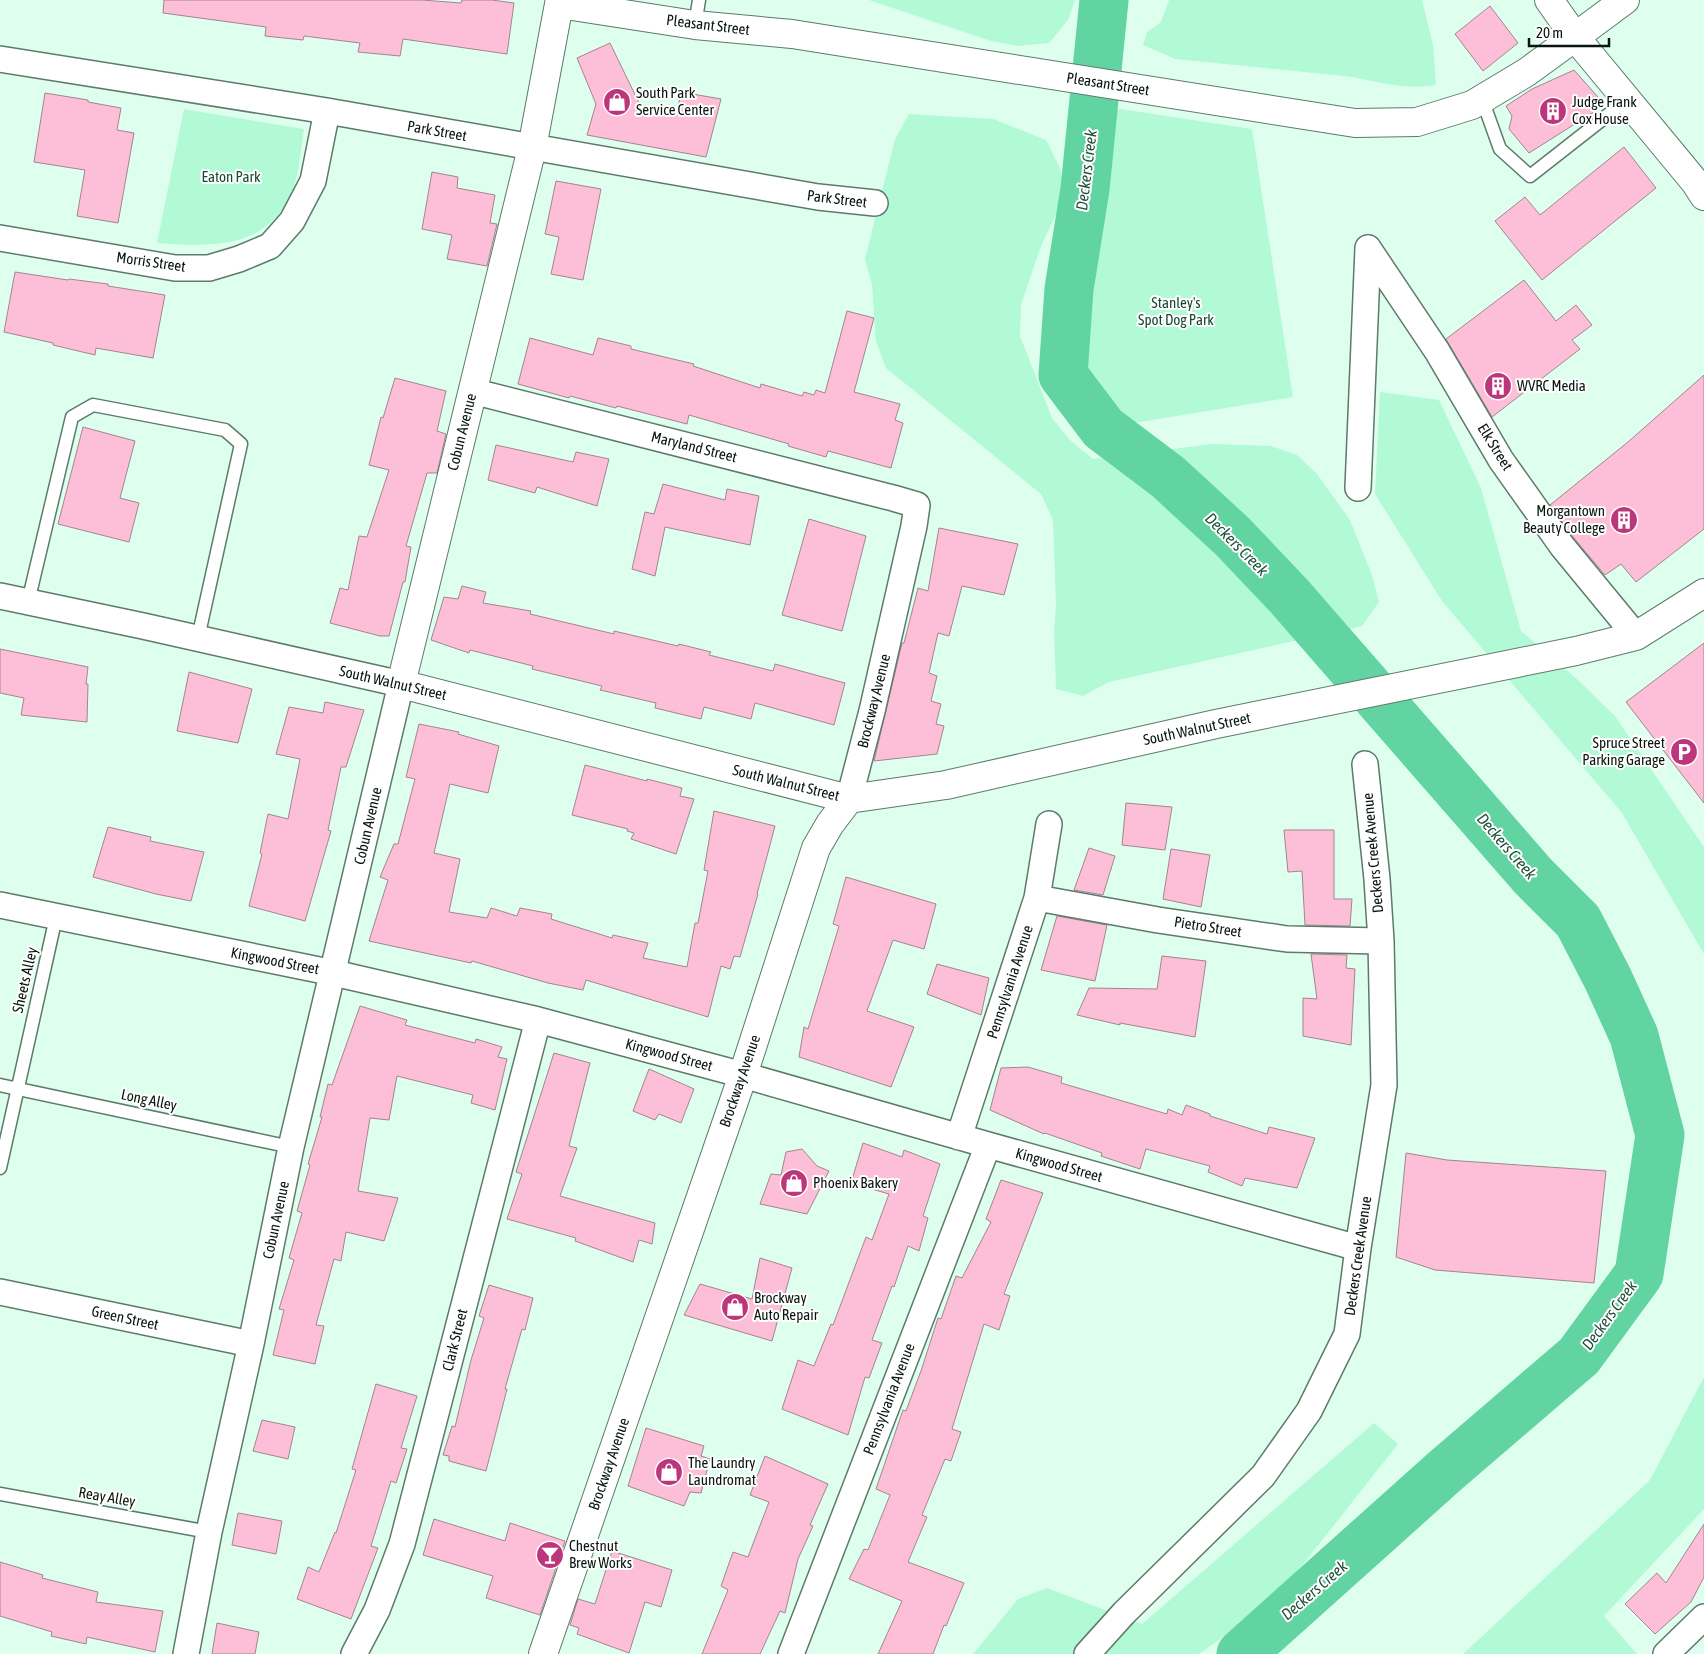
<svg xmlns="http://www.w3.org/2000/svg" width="1704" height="1654" viewBox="0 0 1704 1654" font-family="'Asap Condensed',sans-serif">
<rect width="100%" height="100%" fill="#deffed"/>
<path fill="#b2f9d6" d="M 869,0 L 1075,0 L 1068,20 L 1049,43 L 1018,46 L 991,41 Z
M 1169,0 L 1422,0 L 1433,45 L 1436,85 C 1409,90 1380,83 1353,77 L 1175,59 L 1143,45 L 1147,32 L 1161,22 Z
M 1101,106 L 1252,129 L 1293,397 L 1103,428 L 1063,375 Z
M 184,109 L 304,129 C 301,147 300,168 294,186 C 271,250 213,247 157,243 Z
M 909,114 L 993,119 L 1046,140 L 1060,168 L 1065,195 L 1041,246 L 1021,305 L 1020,336 L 1052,418 L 1070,440 L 1093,459 L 1213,444 L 1271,446 L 1297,455 L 1317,474 L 1350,520 L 1372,575 L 1379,602 L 1362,626 L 1109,682 L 1083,696 L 1056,689 L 1054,633 L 1056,605 L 1053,520 L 1041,494 L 886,368 L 876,341 L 872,285 L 865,259 L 895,139 Z
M 1380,392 L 1439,400 L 1481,488 L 1521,631 L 1578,680 L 1615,716 L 1704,847 L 1704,954 L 1622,813 L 1442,601 L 1375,494 Z
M 1704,1377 L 1704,1509 L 1604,1616 L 1637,1654 L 1463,1654 L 1650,1480 Z
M 1374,1423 L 1398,1444 L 1274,1601 L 1199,1654 L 973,1654 L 1018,1599 L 1047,1588 L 1142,1624 Z"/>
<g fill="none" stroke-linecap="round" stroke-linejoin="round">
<path stroke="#61d4a2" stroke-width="49" d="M 1104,0 L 1085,189 L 1069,289 L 1063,375 L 1103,428 L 1168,477 L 1232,536 L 1289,596 L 1533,876 L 1578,921 L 1608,979 L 1634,1036 L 1660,1135 L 1639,1274 L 1579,1356 L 1444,1472 L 1241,1654"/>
</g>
<path fill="#fdbfd7" stroke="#a38490" d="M 164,0 L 422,0 L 461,3 L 462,0 L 492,0 L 514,3 L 507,54 L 403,39 L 400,56 L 358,52 L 360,43 L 304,36 L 303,40 L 265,36 L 266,27 L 163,13 Z
M 1490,6 L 1518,43 L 1483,71 L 1455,34 Z
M 610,43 L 640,105 L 677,112 L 681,92 L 721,99 L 706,157 L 587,135 L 596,104 L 577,58 Z
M 1574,70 L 1605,105 L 1529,153 L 1509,129 L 1512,116 L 1506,106 L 1532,89 Z
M 45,93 L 88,100 L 88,102 L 121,108 L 117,130 L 134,133 L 118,223 L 77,216 L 85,170 L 34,162 Z
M 1624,147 L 1656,188 L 1542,280 L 1495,221 L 1525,197 L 1540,215 Z
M 432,172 L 458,177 L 457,188 L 495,195 L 490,223 L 497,224 L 487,266 L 447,259 L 452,235 L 422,229 Z
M 556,181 L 601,189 L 583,280 L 551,274 L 559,237 L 545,234 Z
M 15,272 L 68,280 L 69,279 L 108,284 L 108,286 L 165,295 L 153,358 L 96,348 L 95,355 L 53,345 L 53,343 L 4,332 Z
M 1524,280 L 1556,321 L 1576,305 L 1592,325 L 1572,340 L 1580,349 L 1492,417 L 1446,339 Z
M 847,311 L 874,318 L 854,392 L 900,404 L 895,420 L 903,423 L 891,468 L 828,451 L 826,457 L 788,446 L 789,444 L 689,415 L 687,424 L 617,406 L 616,408 L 570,396 L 569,398 L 518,384 L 530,338 L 593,355 L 598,338 L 631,346 L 631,349 L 694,364 L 693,366 L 760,388 L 761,384 L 802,396 L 804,392 L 814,395 L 816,390 L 825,393 Z
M 1704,375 L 1704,529 L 1636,582 L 1621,564 L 1605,575 L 1573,537 L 1550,505 L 1628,442 Z
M 395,378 L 446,391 L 437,431 L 446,434 L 437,473 L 427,473 L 406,546 L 411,547 L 405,582 L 403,582 L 389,636 L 380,636 L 330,623 L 340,588 L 348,590 L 359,536 L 367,537 L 389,470 L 369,465 L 381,417 L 383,418 Z
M 83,427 L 135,441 L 120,498 L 139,503 L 129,542 L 58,524 Z
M 496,445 L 573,462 L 576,452 L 609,459 L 597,506 L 537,487 L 535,493 L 488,480 Z
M 663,484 L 725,500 L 727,489 L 759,496 L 750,545 L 665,527 L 655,576 L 632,569 L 645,512 L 654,514 Z
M 809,519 L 866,536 L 842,631 L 782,615 Z
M 939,528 L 1018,544 L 1004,595 L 962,586 L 949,636 L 938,633 L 929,673 L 937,676 L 931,701 L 941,704 L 936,724 L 944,726 L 937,754 L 874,761 L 902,643 L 904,643 L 918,588 L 928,591 Z
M 462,586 L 486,592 L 483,603 L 531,611 L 530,614 L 614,634 L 614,631 L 678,646 L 679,644 L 711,652 L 709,655 L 773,671 L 775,664 L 845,683 L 834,725 L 755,703 L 751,719 L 704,707 L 701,719 L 655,708 L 656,703 L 600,690 L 602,686 L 532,669 L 533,666 L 470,650 L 469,653 L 431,640 L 444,597 L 458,599 Z
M 1704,643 L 1704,803 L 1626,702 Z
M 0,649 L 88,667 L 86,684 L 88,684 L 87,722 L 21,715 L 24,698 L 0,693 Z
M 189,672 L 252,689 L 238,743 L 177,731 Z
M 325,702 L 364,710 L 346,767 L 341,767 L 328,830 L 331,831 L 305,921 L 249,906 L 262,854 L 260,853 L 268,814 L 288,819 L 300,759 L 276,754 L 289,707 L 323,713 Z
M 419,724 L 459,732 L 458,734 L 499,746 L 488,793 L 450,784 L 434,853 L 460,859 L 449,912 L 487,918 L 491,908 L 517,916 L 520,908 L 552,914 L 551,919 L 612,938 L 613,935 L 648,943 L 643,958 L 687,967 L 695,923 L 698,923 L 708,871 L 704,870 L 714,811 L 775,826 L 757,894 L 758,894 L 740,957 L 734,956 L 730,969 L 721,966 L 708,1017 L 586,980 L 583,990 L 548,983 L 472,961 L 471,963 L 369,941 L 388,880 L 380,877 L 394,844 L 398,844 L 415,779 L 406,777 Z
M 585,765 L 647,781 L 647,779 L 682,788 L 680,796 L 694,799 L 676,854 L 631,839 L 634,833 L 627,831 L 628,829 L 572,815 Z
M 1126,803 L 1172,807 L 1165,850 L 1122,845 Z
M 108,827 L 151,837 L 150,841 L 204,852 L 191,901 L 156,894 L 93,877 Z
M 1284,830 L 1334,830 L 1334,899 L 1352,899 L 1350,926 L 1305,925 L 1302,871 L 1288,872 Z
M 1089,848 L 1115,856 L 1103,895 L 1074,890 Z
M 1171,849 L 1210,855 L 1201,907 L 1163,899 Z
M 846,877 L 936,904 L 924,949 L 893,940 L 867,1011 L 914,1027 L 891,1087 L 799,1057 L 804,1027 L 808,1029 L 839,926 L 833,924 Z
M 1057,916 L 1107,925 L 1095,981 L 1041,970 Z
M 1311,954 L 1347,955 L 1346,968 L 1355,969 L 1351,1045 L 1303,1036 L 1303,998 L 1317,999 Z
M 1162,956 L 1206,961 L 1195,1037 L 1120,1023 L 1120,1025 L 1077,1015 L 1089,988 L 1157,989 Z
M 937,964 L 989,978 L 981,1015 L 927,994 Z
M 360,1006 L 407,1020 L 405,1025 L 475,1043 L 476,1039 L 502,1047 L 498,1057 L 507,1059 L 495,1110 L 471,1103 L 473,1095 L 397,1076 L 389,1120 L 370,1118 L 358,1191 L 398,1198 L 384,1241 L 346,1232 L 341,1261 L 334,1259 L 316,1325 L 324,1326 L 315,1364 L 273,1355 L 284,1310 L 279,1309 L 294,1260 L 289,1258 L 302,1213 L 297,1211 L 310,1165 L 308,1164 L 322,1117 L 320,1117 L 328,1084 L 332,1085 Z
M 554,1053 L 590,1063 L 569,1146 L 577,1148 L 560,1196 L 655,1223 L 652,1244 L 639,1240 L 633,1262 L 575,1241 L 576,1238 L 507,1219 L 522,1174 L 516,1172 Z
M 1028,1067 L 1062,1077 L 1061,1083 L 1167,1114 L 1168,1109 L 1182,1115 L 1186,1105 L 1210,1114 L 1210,1116 L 1267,1134 L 1269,1127 L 1315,1138 L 1297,1188 L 1245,1178 L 1242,1186 L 1208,1172 L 1210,1166 L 1146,1149 L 1140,1169 L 1101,1156 L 1102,1153 L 1045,1133 L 1044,1134 L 990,1110 L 1001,1068 Z
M 649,1069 L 694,1089 L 681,1123 L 659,1114 L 655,1120 L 633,1111 Z
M 863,1143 L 902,1157 L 904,1150 L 940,1164 L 923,1216 L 928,1218 L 919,1251 L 908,1246 L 894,1287 L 892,1286 L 872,1340 L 882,1343 L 869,1378 L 865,1377 L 848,1435 L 782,1409 L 798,1360 L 814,1366 L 831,1324 L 833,1325 L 866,1237 L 872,1240 L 889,1194 L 851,1183 Z
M 802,1149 L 817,1166 L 829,1171 L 807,1214 L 760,1204 L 771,1174 L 781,1175 L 786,1152 Z
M 1406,1153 L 1447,1160 L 1606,1171 L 1594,1283 L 1435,1270 L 1396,1257 Z
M 1001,1180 L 1043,1193 L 1004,1294 L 1010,1296 L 999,1330 L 984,1324 L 952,1429 L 961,1432 L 951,1461 L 945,1459 L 922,1515 L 927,1517 L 908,1562 L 964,1583 L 946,1626 L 944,1625 L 933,1654 L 878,1654 L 902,1601 L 849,1579 L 864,1549 L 868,1550 L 890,1495 L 876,1489 L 903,1410 L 906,1411 L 922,1368 L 938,1318 L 941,1319 L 956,1276 L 962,1278 L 991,1222 L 986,1219 Z
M 760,1258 L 792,1268 L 772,1341 L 684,1315 L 700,1284 L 752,1299 Z
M 489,1285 L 533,1298 L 525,1330 L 522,1329 L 505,1389 L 507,1389 L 486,1471 L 449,1461 L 449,1456 L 443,1455 L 452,1426 L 455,1427 L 471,1360 L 484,1318 L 479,1316 Z
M 376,1384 L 417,1396 L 401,1448 L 407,1449 L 396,1483 L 391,1481 L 371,1546 L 378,1548 L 351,1619 L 297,1599 L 308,1567 L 319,1572 L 335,1532 L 336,1533 L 356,1470 L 352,1469 Z
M 262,1420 L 295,1427 L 288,1459 L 253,1451 Z
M 646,1428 L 704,1446 L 701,1456 L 710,1459 L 701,1493 L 690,1492 L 684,1506 L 628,1486 Z
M 765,1456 L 828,1484 L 810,1525 L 813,1526 L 798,1559 L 785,1613 L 780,1611 L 760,1654 L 702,1654 L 728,1590 L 721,1586 L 733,1552 L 748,1557 L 769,1502 L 750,1495 Z
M 238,1513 L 282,1521 L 276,1554 L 232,1545 Z
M 434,1519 L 505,1541 L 510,1523 L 565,1541 L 540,1615 L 486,1598 L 493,1576 L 423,1555 Z
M 1704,1524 L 1704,1577 L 1691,1602 L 1655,1634 L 1625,1604 L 1657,1573 L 1666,1583 Z
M 612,1551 L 672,1570 L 661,1607 L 645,1602 L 629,1653 L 577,1634 L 579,1628 L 570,1625 L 578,1599 L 595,1604 Z
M 0,1562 L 43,1575 L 42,1578 L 98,1592 L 96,1602 L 163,1611 L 155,1652 L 87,1637 L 86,1644 L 51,1636 L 52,1632 L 0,1616 Z
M 217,1623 L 259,1632 L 255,1654 L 212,1654 Z"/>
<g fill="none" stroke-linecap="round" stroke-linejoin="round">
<g stroke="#5d7a6b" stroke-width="15">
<path id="service" d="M 695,25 L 699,0
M 1482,99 L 1500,149 L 1530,176 L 1627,100
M 28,602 L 72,417 L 93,405 L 225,430 L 241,444 L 198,638
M 0,1085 L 291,1147
M 0,1168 L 56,917
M 0,1494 L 209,1532"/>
</g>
<g stroke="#5d7a6b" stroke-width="28">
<path id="minor" d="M 0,59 L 327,111 L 818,197 L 875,203
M 0,238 L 175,268 L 209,268 L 239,259 L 270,246 L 292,221 L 313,181 L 327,111
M 1368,248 L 1437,351 L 1501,460 L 1562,546 L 1636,636
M 472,391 L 893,498 L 917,505 L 914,526 L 872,711 L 849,799
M 1358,488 L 1368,248
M 0,596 L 143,626 L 401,684 L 291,1147 L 251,1344 L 209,1532 L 186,1654
M 1037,898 L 1158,920 L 1287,939 L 1381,941
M 0,905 L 334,973 L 538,1020 L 743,1075 L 988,1145 L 1358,1248
M 959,1137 L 1037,898 L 1049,824
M 0,1292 L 251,1344
M 354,1654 L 377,1610 L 402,1544 L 538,1020
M 791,1654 L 988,1145
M 1087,1654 L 1124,1613 L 1263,1476 L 1309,1411 L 1347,1334 L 1358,1248 L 1384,1085 L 1381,941 L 1377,879 L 1365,764
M 1666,1654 L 1704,1617"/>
</g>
<g stroke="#5d7a6b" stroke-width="30">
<path id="tertiary" d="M 849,799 L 401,684 L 532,148 L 559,4 L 695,25 L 792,34 L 1355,123 L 1417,122 L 1472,105 L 1527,72 L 1575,37 L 1549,0"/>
</g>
<g stroke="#5d7a6b" stroke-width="30">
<path id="primary" d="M 1625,0 L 1575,37 L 1695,182 L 1704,196
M 543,1654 L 743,1075 L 816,848 L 830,824 L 849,799 L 946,785 L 1216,724 L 1576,651 L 1636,636 L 1704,593"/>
</g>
<use href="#service" stroke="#fff" stroke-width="12"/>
<use href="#minor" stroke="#fff" stroke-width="25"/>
<use href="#tertiary" stroke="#fff" stroke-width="28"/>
<use href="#primary" stroke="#fff" stroke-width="28"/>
</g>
<defs>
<g id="shop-disc" transform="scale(1.4375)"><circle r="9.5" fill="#bb367a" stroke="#fff"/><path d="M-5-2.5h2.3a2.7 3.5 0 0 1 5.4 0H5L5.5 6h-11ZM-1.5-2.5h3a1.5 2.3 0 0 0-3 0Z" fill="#fff"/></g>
<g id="building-disc" transform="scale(1.4375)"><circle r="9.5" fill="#bb367a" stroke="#fff"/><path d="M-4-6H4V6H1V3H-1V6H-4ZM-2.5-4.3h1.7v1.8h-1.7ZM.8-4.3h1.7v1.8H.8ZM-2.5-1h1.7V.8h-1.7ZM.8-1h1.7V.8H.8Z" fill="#fff"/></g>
<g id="parking-disc" transform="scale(1.4375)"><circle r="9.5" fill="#bb367a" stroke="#fff"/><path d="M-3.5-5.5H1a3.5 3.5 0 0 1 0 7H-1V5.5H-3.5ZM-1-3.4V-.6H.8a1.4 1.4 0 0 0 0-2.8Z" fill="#fff"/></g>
<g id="bar-disc" transform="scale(1.4375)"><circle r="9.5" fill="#bb367a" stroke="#fff"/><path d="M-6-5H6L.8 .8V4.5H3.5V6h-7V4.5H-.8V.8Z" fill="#fff"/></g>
</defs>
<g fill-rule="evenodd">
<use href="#shop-disc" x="617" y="102"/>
<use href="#building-disc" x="1553" y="111"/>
<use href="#building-disc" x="1498" y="386"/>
<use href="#building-disc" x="1624" y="520"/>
<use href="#parking-disc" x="1684" y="752"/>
<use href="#shop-disc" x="794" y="1183"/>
<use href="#shop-disc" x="735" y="1307"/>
<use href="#shop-disc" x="669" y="1472"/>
<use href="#bar-disc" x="550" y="1555"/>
</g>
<g text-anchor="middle" stroke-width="4" stroke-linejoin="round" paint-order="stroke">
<g font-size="15" fill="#09150f" stroke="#fff">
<text transform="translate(708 25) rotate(7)" y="5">Pleasant Street</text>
<text transform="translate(1108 84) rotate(9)" y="5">Pleasant Street</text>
<text transform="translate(437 131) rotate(10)" y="5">Park Street</text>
<text transform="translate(837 199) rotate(7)" y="5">Park Street</text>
<text transform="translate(151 262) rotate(8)" y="5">Morris Street</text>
<text transform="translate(462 432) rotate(-76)" y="5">Cobun Avenue</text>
<text transform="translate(694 447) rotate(14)" y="5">Maryland Street</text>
<text transform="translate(1495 447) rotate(58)" y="5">Elk Street</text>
<text transform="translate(393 683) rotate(13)" y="5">South Walnut Street</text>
<text transform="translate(874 701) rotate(-76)" y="5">Brockway Avenue</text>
<text transform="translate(1197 729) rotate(-12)" y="5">South Walnut Street</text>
<text transform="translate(786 783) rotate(14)" y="5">South Walnut Street</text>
<text transform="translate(368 826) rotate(-77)" y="5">Cobun Avenue</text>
<text transform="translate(1373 853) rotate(-95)" y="5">Deckers Creek Avenue</text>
<text transform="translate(1208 927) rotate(9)" y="5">Pietro Street</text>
<text transform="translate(275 961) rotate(11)" y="5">Kingwood Street</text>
<text transform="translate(25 980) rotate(-77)" y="5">Sheets Alley</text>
<text transform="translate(1010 982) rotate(-72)" y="5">Pennsylvania Avenue</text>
<text transform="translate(669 1055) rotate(15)" y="5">Kingwood Street</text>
<text transform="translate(740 1081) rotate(-71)" y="5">Brockway Avenue</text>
<text transform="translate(149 1100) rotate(12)" y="5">Long Alley</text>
<text transform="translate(1059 1165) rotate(16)" y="5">Kingwood Street</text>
<text transform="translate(276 1220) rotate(-78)" y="5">Cobun Avenue</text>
<text transform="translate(1358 1256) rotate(-82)" y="5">Deckers Creek Avenue</text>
<text transform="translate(125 1318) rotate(12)" y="5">Green Street</text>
<text transform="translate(455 1340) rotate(-76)" y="5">Clark Street</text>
<text transform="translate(889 1399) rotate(-69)" y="5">Pennsylvania Avenue</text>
<text transform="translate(609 1464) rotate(-71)" y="5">Brockway Avenue</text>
<text transform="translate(107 1497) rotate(10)" y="5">Reay Alley</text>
</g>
<g font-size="15" fill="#09150f" stroke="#fff" text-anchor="start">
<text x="636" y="98">South Park<tspan x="636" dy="17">Service Center</tspan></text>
<text x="1572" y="107">Judge Frank<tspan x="1572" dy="17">Cox House</tspan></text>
<text x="1517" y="391">WVRC Media</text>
<text x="1605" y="516" text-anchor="end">Morgantown<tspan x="1605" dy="17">Beauty College</tspan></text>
<text x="1665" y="748" text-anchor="end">Spruce Street<tspan x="1665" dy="17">Parking Garage</tspan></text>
<text x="813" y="1188">Phoenix Bakery</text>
<text x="754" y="1303">Brockway<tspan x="754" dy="17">Auto Repair</tspan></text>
<text x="688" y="1468">The Laundry<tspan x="688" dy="17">Laundromat</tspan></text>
<text x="569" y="1551">Chestnut<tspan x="569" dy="17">Brew Works</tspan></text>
</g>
<g font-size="15" fill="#184833" stroke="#fff">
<text x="231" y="182">Eaton Park</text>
<text x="1176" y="308">Stanley's<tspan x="1176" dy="17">Spot Dog Park</tspan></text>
</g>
<g font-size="16" font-style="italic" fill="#204f3a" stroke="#fff">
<text transform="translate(1086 170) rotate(-83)" y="6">Deckers Creek</text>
<text transform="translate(1237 544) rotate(45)" y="6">Deckers Creek</text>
<text transform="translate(1507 846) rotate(49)" y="6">Deckers Creek</text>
<text transform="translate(1609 1315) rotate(-54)" y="6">Deckers Creek</text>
<text transform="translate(1314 1590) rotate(-41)" y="6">Deckers Creek</text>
</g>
</g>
<path d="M1529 38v8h80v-8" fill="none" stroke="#09150f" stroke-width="2.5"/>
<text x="1536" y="38" font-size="15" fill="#09150f" stroke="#ffffff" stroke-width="4" paint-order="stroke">20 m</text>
</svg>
